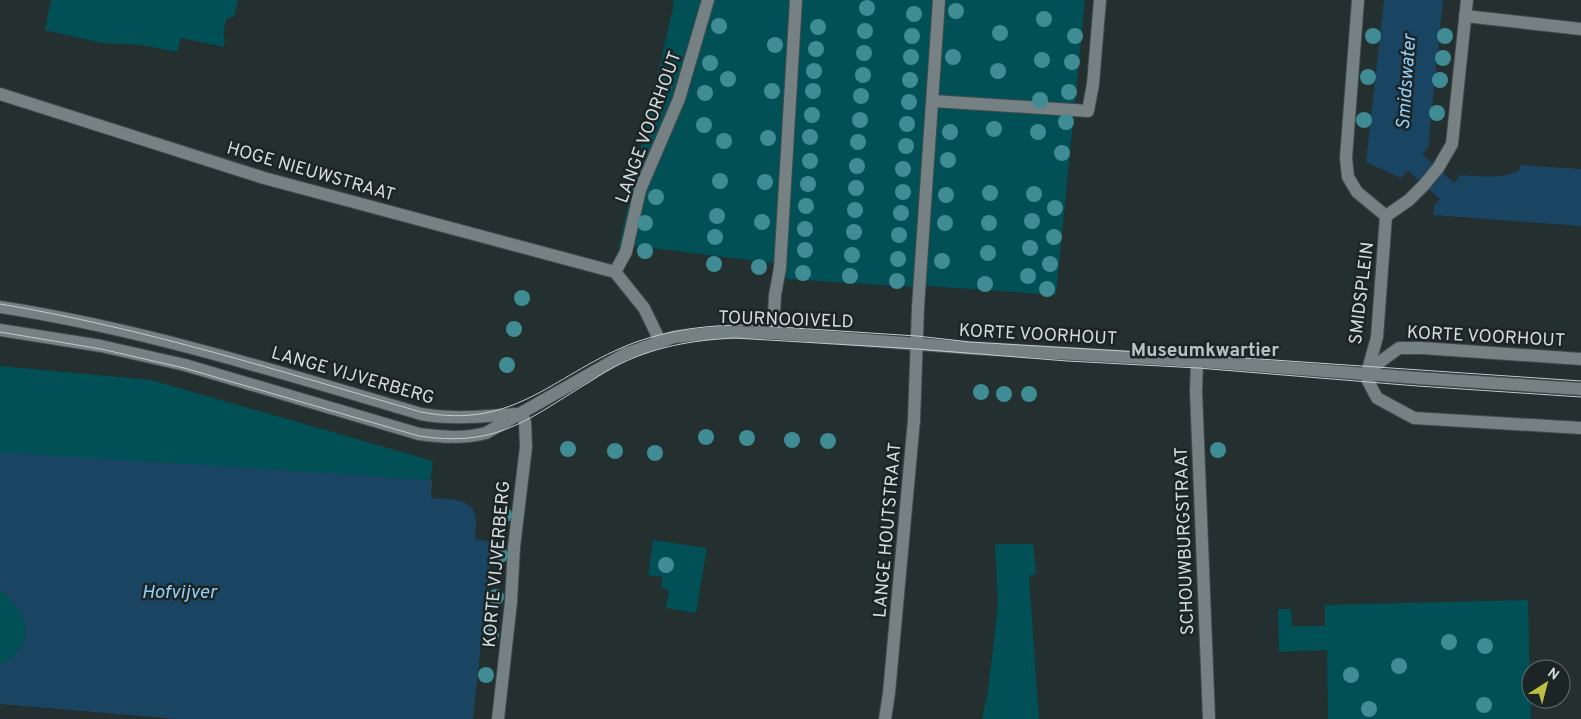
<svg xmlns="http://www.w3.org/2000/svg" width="1581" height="719" viewBox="0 0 1581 719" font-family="Overpass,sans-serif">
<rect width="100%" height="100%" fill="#242f30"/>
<path fill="#005056" d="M 51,0 L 238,0 L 234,17 L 231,17 L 226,20 L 223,34 L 225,39 L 224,47 L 181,38 L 177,52 L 141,45 L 102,43 L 45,30 Z
M 672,0 L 1085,0 L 1056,295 L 929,286 L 914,287 L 787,279 L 773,263 L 636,246 L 614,267 L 674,3 Z
M 0,366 L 151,380 L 433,461 L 429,493 L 0,460 Z
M 653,540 L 707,548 L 696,613 L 666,608 L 669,590 L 661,588 L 663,577 L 648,575 Z
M 995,544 L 1033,544 L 1036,574 L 1029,576 L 1039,719 L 982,719 L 988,690 L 998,606 Z
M 0,588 C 28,616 41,642 0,665 Z
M 1528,600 L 1531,719 L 1328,719 L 1327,650 L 1279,652 L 1278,609 L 1291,609 L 1292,626 L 1325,626 L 1325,605 Z"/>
<path fill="#1a4562" d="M 1384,0 L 1443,0 L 1428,148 L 1422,154 L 1454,183 L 1460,175 C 1479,176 1502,180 1519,170 L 1521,165 L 1581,169 L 1581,226 L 1433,215 L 1434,206 L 1440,199 L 1408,171 L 1401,178 L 1366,162 Z
M 0,452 L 432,480 L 431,498 C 447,499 475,497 476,520 C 477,526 475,533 475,539 L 492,542 L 473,719 L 177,719 L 0,704 L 0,665 C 41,642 28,616 0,588 Z"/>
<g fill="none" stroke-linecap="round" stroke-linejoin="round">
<g stroke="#424a4b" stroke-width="14">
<path id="minor" d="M 1358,0 L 1346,158 L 1348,177 L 1357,192 L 1386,216
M 1465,16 L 1581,29
M 0,94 L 264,178 L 615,272
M 933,101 L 1088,111 L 1093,84 L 1100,0
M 1386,216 L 1377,337 L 1367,373 L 1368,381 L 1377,398 L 1414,418 L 1581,428
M 1386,216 L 1409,200 L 1424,185 L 1438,168 L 1452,144 L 1467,0
M 615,272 L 626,252 L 640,190 L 679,99 L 708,0
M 615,272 L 644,308 L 660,341
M 0,307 C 143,329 282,373 421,414 C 453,420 484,416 517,414
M 0,330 L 101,346 L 185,365 L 419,434 C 442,437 464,439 486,433 L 625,354 L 674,337 L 724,332 L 773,333 L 969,348 L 1197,361 L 1418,378 L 1581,389
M 773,333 L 775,295 L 780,268 L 796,0
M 1197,361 L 1196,391 L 1209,719
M 1367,373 L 1373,367 L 1399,348 L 1422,348 L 1581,359
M 498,719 L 511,602 L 514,547 L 526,447 L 525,422 L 522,414
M 885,719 L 889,693 L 914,420 L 918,307 L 939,0"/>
</g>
<use href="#minor" stroke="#758182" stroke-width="12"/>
<path stroke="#c4cbcc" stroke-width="1" d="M 0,304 C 144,328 282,372 421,412 C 517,431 555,372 636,342 C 673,329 709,325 748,325 L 917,336 L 970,342 L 1259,359 L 1581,381
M 0,332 L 101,349 L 184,368 L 419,436 C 492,447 522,424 581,387 C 592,381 602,373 614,367 C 652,347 692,340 735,338 L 917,349 L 1067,361 L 1198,368 L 1417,386 L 1581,397"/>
</g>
<g fill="#3f8c94">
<circle cx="867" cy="8" r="8"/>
<circle cx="956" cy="11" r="8"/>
<circle cx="914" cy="14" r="8"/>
<circle cx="1044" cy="19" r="8"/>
<circle cx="719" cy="26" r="8"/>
<circle cx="818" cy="27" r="8"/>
<circle cx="865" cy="31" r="8"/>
<circle cx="1000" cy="33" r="8"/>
<circle cx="912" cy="36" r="8"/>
<circle cx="1075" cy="36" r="8"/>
<circle cx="1373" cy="36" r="8"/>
<circle cx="1445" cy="36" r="8"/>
<circle cx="775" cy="45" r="8"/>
<circle cx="816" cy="49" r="8"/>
<circle cx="864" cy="53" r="8"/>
<circle cx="911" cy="57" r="8"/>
<circle cx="953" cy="57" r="8"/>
<circle cx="1443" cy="58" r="8"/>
<circle cx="1042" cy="60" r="8"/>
<circle cx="1072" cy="62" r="8"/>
<circle cx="710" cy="63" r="8"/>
<circle cx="814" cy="71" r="8"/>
<circle cx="998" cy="71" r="8"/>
<circle cx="863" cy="75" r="8"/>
<circle cx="1368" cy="77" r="8"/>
<circle cx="728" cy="79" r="8"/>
<circle cx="910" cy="80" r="8"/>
<circle cx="1440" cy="80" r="8"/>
<circle cx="772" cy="91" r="8"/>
<circle cx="813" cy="91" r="8"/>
<circle cx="1069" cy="92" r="8"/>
<circle cx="705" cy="93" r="8"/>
<circle cx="861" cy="96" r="8"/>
<circle cx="1040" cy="100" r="8"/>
<circle cx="909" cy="102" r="8"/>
<circle cx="1437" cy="113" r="8"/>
<circle cx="812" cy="115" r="8"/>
<circle cx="860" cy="120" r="8"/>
<circle cx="1364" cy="120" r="8"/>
<circle cx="1066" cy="122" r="8"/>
<circle cx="907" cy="124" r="8"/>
<circle cx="704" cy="125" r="8"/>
<circle cx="994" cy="129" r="8"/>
<circle cx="950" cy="132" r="8"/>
<circle cx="1038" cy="132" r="8"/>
<circle cx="810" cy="137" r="8"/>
<circle cx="768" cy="138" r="8"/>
<circle cx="724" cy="141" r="8"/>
<circle cx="858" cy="142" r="8"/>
<circle cx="906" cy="146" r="8"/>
<circle cx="1062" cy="153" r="8"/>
<circle cx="948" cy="160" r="8"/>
<circle cx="810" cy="161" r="8"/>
<circle cx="857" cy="166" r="8"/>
<circle cx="903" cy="169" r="8"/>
<circle cx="720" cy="181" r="8"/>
<circle cx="765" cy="182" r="8"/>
<circle cx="808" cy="184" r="8"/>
<circle cx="856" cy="188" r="8"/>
<circle cx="903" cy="192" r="8"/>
<circle cx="990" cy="193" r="8"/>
<circle cx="1034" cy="194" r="8"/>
<circle cx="946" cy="195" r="8"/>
<circle cx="656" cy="197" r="8"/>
<circle cx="806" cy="206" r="8"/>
<circle cx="1055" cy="208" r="8"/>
<circle cx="855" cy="210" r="8"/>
<circle cx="901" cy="213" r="8"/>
<circle cx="717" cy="216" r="8"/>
<circle cx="1032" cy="221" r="8"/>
<circle cx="762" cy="222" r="8"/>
<circle cx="645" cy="223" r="8"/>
<circle cx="945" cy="223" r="8"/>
<circle cx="989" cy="223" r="8"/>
<circle cx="805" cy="229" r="8"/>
<circle cx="854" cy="232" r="8"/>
<circle cx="899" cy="235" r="8"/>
<circle cx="715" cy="237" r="8"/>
<circle cx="1054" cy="237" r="8"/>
<circle cx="1030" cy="248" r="8"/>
<circle cx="805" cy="250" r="8"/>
<circle cx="645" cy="251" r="8"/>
<circle cx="988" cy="253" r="8"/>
<circle cx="852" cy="255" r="8"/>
<circle cx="898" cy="259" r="8"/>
<circle cx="942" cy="261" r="8"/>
<circle cx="714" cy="264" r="8"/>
<circle cx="1050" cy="264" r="8"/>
<circle cx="759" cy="267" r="8"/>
<circle cx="803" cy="273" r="8"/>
<circle cx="850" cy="276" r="8"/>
<circle cx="1028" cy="276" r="8"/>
<circle cx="897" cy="281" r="8"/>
<circle cx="985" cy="284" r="8"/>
<circle cx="1047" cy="289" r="8"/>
<circle cx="522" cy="298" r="8"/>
<circle cx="514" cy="329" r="8"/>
<circle cx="507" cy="365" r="8"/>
<circle cx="981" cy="392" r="8"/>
<circle cx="1004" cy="394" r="8"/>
<circle cx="1029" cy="394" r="8"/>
<circle cx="706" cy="437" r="8"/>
<circle cx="747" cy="438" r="8"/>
<circle cx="792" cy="440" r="8"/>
<circle cx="828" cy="441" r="8"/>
<circle cx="568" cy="449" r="8"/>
<circle cx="1218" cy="450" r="8"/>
<circle cx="615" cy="451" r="8"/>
<circle cx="655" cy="453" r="8"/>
<circle cx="504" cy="515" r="8"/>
<circle cx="500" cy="555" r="8"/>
<circle cx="666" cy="565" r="8"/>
<circle cx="496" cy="597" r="8"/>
<circle cx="491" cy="635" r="8"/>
<circle cx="1449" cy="642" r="8"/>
<circle cx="1485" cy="646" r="8"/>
<circle cx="1399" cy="666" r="8"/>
<circle cx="486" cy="675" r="8"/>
<circle cx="1351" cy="675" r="8"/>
<circle cx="1484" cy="705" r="8"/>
<circle cx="1369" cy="709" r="8"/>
</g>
<g text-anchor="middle" stroke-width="5" stroke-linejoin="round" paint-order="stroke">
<g font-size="18" fill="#d7ddde" stroke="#1b2526">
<text transform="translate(648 127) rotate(-70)" y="6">LANGE VOORHOUT</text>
<text transform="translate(311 171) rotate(16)" y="6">HOGE NIEUWSTRAAT</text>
<text transform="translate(1361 293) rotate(-83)" y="6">SMIDSPLEIN</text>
<text transform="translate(786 319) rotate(2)" y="6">TOURNOOIVELD</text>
<text transform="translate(1038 334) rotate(3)" y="6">KORTE VOORHOUT</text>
<text transform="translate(1486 336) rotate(3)" y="6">KORTE VOORHOUT</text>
<text transform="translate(353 375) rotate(16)" y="6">LANGE VIJVERBERG</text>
<text transform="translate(887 530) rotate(-85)" y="6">LANGE HOUTSTRAAT</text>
<text transform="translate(1184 541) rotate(-92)" y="6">SCHOUWBURGSTRAAT</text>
<text transform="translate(496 564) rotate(-85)" y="6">KORTE VIJVERBERG</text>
</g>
<g font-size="19" font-style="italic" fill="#93cffa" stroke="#1b2526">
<text transform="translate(1405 82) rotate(-86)" y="7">Smidswater</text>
<text x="179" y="598">Hofvijver</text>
</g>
<g font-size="19" font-weight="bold" fill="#b6c3c4" stroke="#1b2526">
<text x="1205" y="356">Museumkwartier</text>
</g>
</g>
<g transform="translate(1546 684) rotate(36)"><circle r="24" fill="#1b2526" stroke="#666f70"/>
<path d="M0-4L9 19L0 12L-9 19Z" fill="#bebf42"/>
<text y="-8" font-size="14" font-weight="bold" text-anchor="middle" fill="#d7ddde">N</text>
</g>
</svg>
